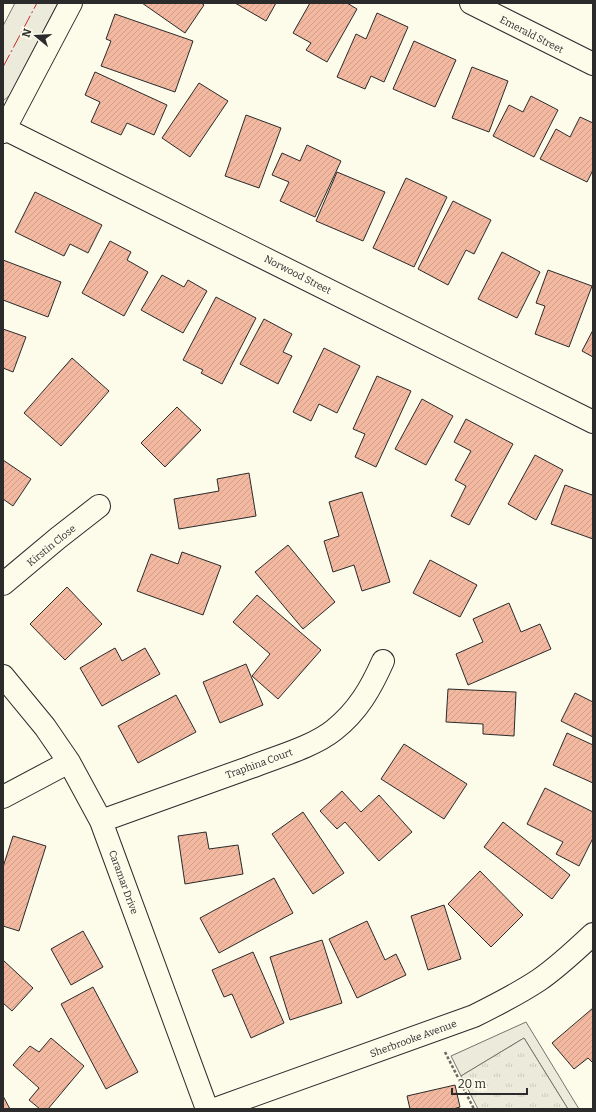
<svg xmlns="http://www.w3.org/2000/svg" width="596" height="1112" viewBox="0 0 596 1112" font-family="Bitter,serif">
<defs>
<pattern id="park-tufts" width="24" height="20" patternUnits="userSpaceOnUse"><rect width="24" height="20" fill="#ecebdb"/><path d="M3 7l-1-3M5 7V3M7 7l1-3M15 17l-1-3M17 17v-4M19 17l1-3" fill="none" stroke="#cbcabc"/></pattern>
<pattern id="building-hatch" width="6" height="6" patternUnits="userSpaceOnUse"><rect width="6" height="6" fill="#f2b8a0"/><path d="M-1 1l2-2M0 6l6-6M5 7l2-2" fill="none" stroke="#d09e8a"/></pattern>
</defs>
<rect width="100%" height="100%" fill="#fdfbea"/>
<path fill="#ecebdb" stroke="#74746e" d="M 15,3 L 58,3 L 10,95 L 3,101 L 3,26 Z
M 526,1022 L 579,1109 L 568,1109 L 524,1038 L 461,1076 L 451,1056 Z"/>
<path fill="url(#park-tufts)" stroke="#74746e" d="M 524,1038 L 568,1109 L 478,1109 L 461,1076 Z"/>
<path fill="url(#building-hatch)" stroke="#2b2b2b" d="M 142,3 L 201,3 L 204,5 L 185,33 Z
M 235,3 L 276,3 L 266,21 Z
M 310,3 L 347,3 L 357,9 L 327,62 L 306,50 L 311,43 L 293,33 Z
M 377,13 L 408,27 L 384,82 L 371,76 L 365,89 L 337,77 L 356,34 L 366,39 Z
M 115,14 L 193,41 L 175,92 L 101,66 L 111,41 L 106,39 Z
M 414,41 L 456,60 L 435,107 L 393,89 Z
M 472,67 L 508,81 L 489,132 L 452,118 Z
M 95,72 L 167,105 L 154,135 L 127,123 L 121,135 L 91,122 L 100,102 L 85,95 Z
M 199,83 L 228,101 L 190,157 L 162,138 Z
M 531,96 L 558,110 L 534,157 L 493,136 L 509,105 L 523,112 Z
M 246,115 L 281,128 L 259,188 L 225,176 Z
M 580,117 L 593,123 L 593,170 L 587,182 L 540,159 L 556,129 L 570,137 Z
M 307,145 L 341,161 L 315,217 L 280,201 L 289,182 L 272,175 L 282,153 L 300,161 Z
M 337,172 L 385,192 L 363,241 L 316,221 Z
M 406,178 L 447,197 L 414,267 L 373,248 Z
M 35,192 L 102,225 L 88,253 L 70,244 L 64,256 L 15,232 Z
M 453,201 L 491,220 L 474,254 L 466,250 L 448,285 L 418,269 Z
M 110,241 L 131,252 L 127,260 L 148,272 L 124,316 L 82,293 Z
M 502,252 L 540,272 L 517,318 L 478,299 Z
M 3,260 L 61,282 L 48,317 L 3,300 Z
M 548,270 L 592,286 L 569,347 L 535,334 L 545,306 L 536,303 Z
M 162,275 L 184,287 L 188,280 L 207,291 L 183,333 L 141,310 Z
M 216,297 L 256,318 L 222,384 L 201,373 L 203,370 L 183,360 Z
M 264,319 L 292,334 L 283,352 L 292,356 L 278,384 L 240,364 Z
M 3,329 L 26,337 L 13,372 L 3,368 Z
M 593,330 L 593,357 L 582,351 Z
M 324,348 L 360,366 L 337,413 L 319,404 L 311,421 L 293,412 Z
M 72,358 L 109,391 L 61,446 L 24,413 Z
M 377,376 L 411,391 L 376,467 L 355,457 L 365,434 L 353,429 Z
M 422,399 L 453,416 L 426,465 L 395,449 Z
M 177,407 L 201,430 L 165,467 L 141,443 Z
M 466,419 L 513,444 L 469,525 L 451,516 L 466,486 L 455,480 L 471,451 L 454,442 Z
M 535,455 L 563,470 L 536,520 L 508,504 Z
M 3,460 L 31,479 L 13,506 L 3,499 Z
M 249,473 L 256,516 L 179,529 L 174,499 L 219,491 L 217,479 Z
M 565,485 L 592,495 L 593,492 L 593,539 L 551,524 Z
M 362,492 L 390,582 L 362,591 L 354,565 L 333,572 L 324,541 L 339,536 L 329,502 Z
M 288,545 L 335,602 L 303,629 L 255,572 Z
M 182,552 L 221,566 L 203,615 L 137,591 L 151,554 L 178,564 Z
M 430,560 L 477,585 L 460,617 L 413,593 Z
M 67,587 L 102,624 L 65,660 L 30,624 Z
M 257,595 L 321,650 L 278,699 L 252,676 L 270,654 L 233,622 Z
M 509,603 L 521,632 L 540,624 L 551,649 L 468,685 L 456,654 L 483,642 L 473,619 Z
M 115,648 L 122,661 L 145,648 L 160,674 L 102,706 L 80,668 Z
M 246,664 L 263,705 L 220,723 L 203,682 Z
M 448,689 L 516,692 L 514,736 L 483,734 L 483,724 L 446,722 Z
M 575,693 L 593,702 L 593,737 L 561,721 Z
M 176,695 L 196,732 L 138,763 L 118,726 Z
M 567,733 L 593,745 L 593,783 L 553,765 Z
M 404,744 L 467,784 L 444,819 L 381,779 Z
M 545,788 L 593,812 L 593,838 L 579,866 L 556,854 L 563,842 L 527,824 Z
M 342,791 L 361,812 L 379,795 L 412,832 L 379,861 L 345,822 L 337,829 L 320,811 Z
M 303,812 L 344,873 L 313,894 L 272,834 Z
M 503,822 L 570,875 L 552,899 L 484,847 Z
M 206,832 L 209,849 L 238,845 L 243,874 L 185,884 L 178,836 Z
M 13,836 L 46,846 L 19,931 L 3,926 L 3,867 Z
M 480,871 L 523,915 L 491,947 L 448,904 Z
M 274,878 L 293,913 L 219,953 L 200,918 Z
M 444,905 L 461,959 L 428,970 L 411,916 Z
M 367,921 L 385,960 L 396,954 L 406,975 L 357,998 L 329,939 Z
M 83,931 L 103,967 L 71,985 L 51,949 Z
M 322,940 L 342,1003 L 290,1020 L 270,957 Z
M 253,952 L 284,1023 L 251,1038 L 232,994 L 224,997 L 212,970 Z
M 3,960 L 33,988 L 12,1011 L 3,1003 Z
M 93,987 L 138,1072 L 106,1089 L 61,1004 Z
M 593,1008 L 593,1063 L 588,1058 L 574,1069 L 552,1043 Z
M 51,1038 L 84,1066 L 48,1109 L 40,1109 L 29,1100 L 39,1088 L 13,1065 L 30,1046 L 39,1052 Z
M 455,1085 L 460,1107 L 453,1109 L 410,1109 L 407,1096 Z
M 3,1096 L 10,1109 L 3,1109 Z"/>
<g fill="none" stroke-linecap="round" stroke-linejoin="round">
<g stroke="#2b2b2b" stroke-width="24">
<path id="minor" d="M 471,3 L 593,64
M 3,128 L 593,422
M 3,132 L 71,3
M 3,584 L 58,538 L 99,506
M 3,676 L 45,727 L 69,762 L 101,821 L 207,1109
M 3,797 L 69,762
M 101,821 C 151,803 201,785 251,767 C 276,757 313,747 334,730 C 358,711 371,688 383,661
M 215,1109 L 474,1016 C 496,1005 518,994 539,980 C 558,967 576,950 593,934"/>
</g>
<path stroke="#6a6964" stroke-width="2.5" stroke-dasharray="3 2" stroke-linecap="butt" d="M 445,1052 L 474,1109"/>
<use href="#minor" stroke="#fdfbea" stroke-width="22"/>
<path stroke="#c62828" stroke-width="1" stroke-dasharray="14 3 2 3" stroke-linecap="butt" d="M 3,67 L 37,3"/>
</g>
<g text-anchor="middle" stroke-width="3" stroke-linejoin="round" paint-order="stroke">
<g font-size="10" fill="#2b2b2b" stroke="#fdfbea">
<text transform="translate(532 34) rotate(27)" y="4">Emerald Street</text>
<text transform="translate(298 274) rotate(27)" y="4">Norwood Street</text>
<text transform="translate(51 545) rotate(-39)" y="4">Kirstin Close</text>
<text transform="translate(259 763) rotate(-20)" y="4">Traphina Court</text>
<text transform="translate(124 882) rotate(70)" y="4">Caramar Drive</text>
<text transform="translate(413 1038) rotate(-20)" y="4">Sherbrooke Avenue</text>
</g>
</g>
<rect width="596" height="1112" fill="none" stroke="#2b2b2b" stroke-width="8"/>
<g transform="translate(36 36) rotate(288)" stroke="#fdfbea" stroke-width="3" paint-order="stroke">
<path d="M0-3L7 15L0 10L-7 15Z" fill="#2b2b2b"/>
<text y="-6" font-size="11" font-weight="bold" text-anchor="middle" fill="#2b2b2b">N</text>
</g>
<path d="M452 1088v6h75v-6" fill="none" stroke="#2b2b2b" stroke-width="2"/>
<text x="458" y="1088" font-size="12" fill="#2b2b2b" stroke="#fdfbea" stroke-width="3" paint-order="stroke">20 m</text>
</svg>
